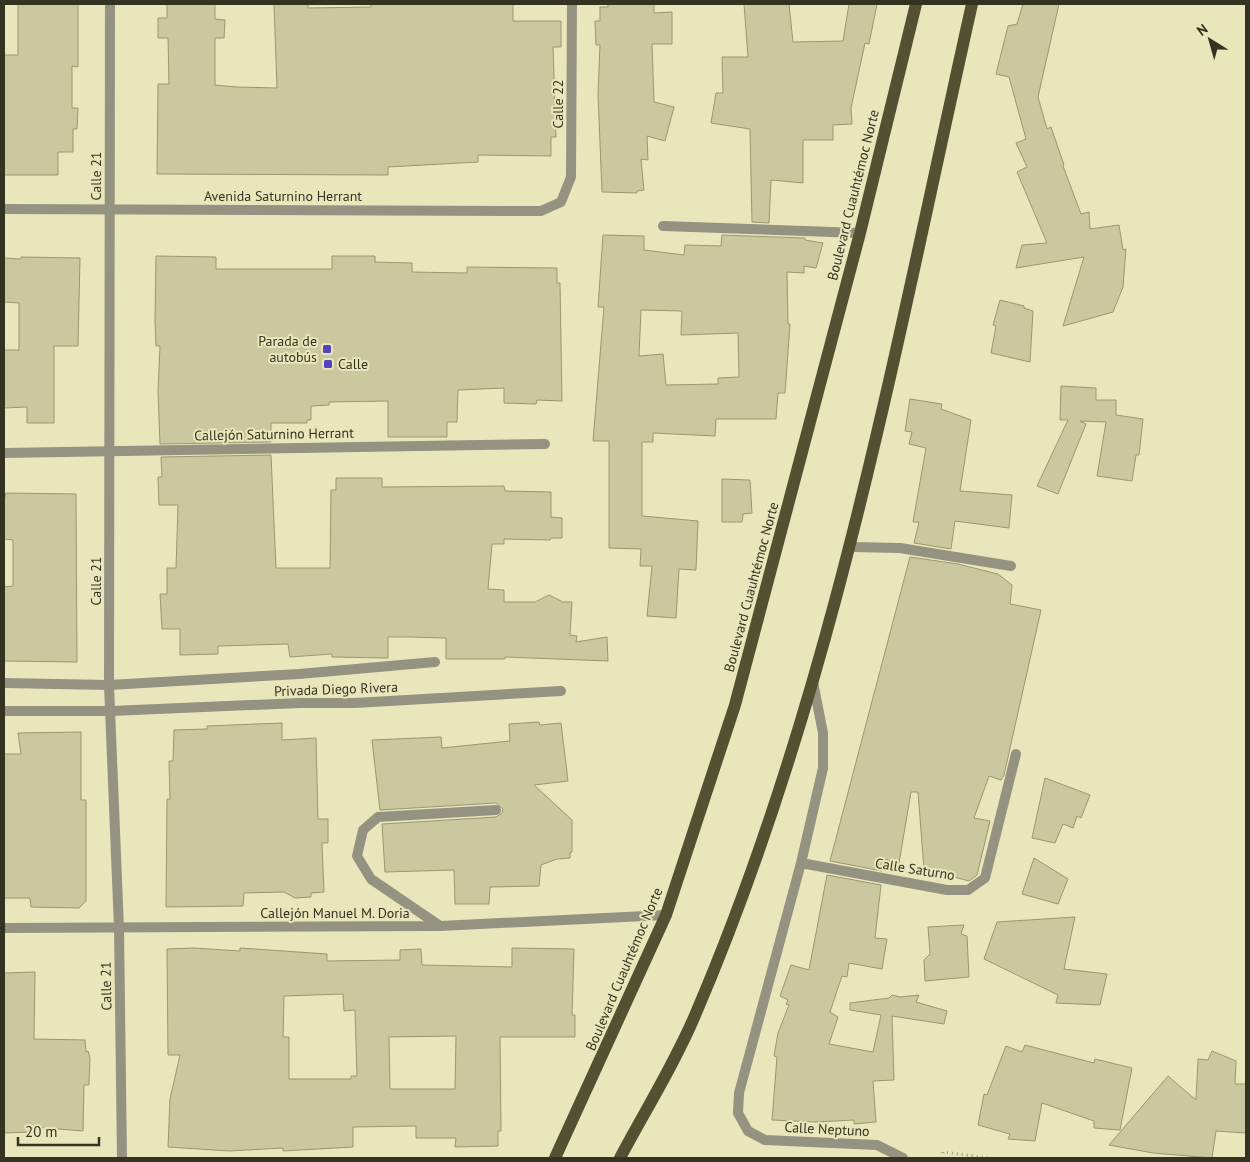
<svg xmlns="http://www.w3.org/2000/svg" width="1250" height="1162" viewBox="0 0 1250 1162" font-family="'PT Sans',sans-serif">
<rect width="100%" height="100%" fill="#eae6bb"/>
<path fill="#cbc79e" stroke="#9a976f" fill-rule="evenodd" d="M 18,4 L 78,4 L 78,67 L 72,66 L 72,108 L 78,108 L 77,129 L 73,129 L 73,152 L 58,152 L 58,175 L 4,175 L 4,55 L 18,55 Z
M 167,4 L 215,4 L 215,19 L 225,20 L 224,38 L 215,38 L 215,85 L 236,87 L 277,88 L 274,4 L 308,4 L 308,8 L 371,7 L 371,4 L 513,4 L 513,21 L 561,21 L 561,47 L 553,47 L 556,137 L 551,137 L 551,156 L 478,155 L 478,162 L 388,167 L 388,175 L 157,174 L 158,84 L 169,84 L 168,38 L 158,38 L 158,18 L 167,18 Z
M 608,4 L 654,4 L 654,13 L 672,12 L 672,44 L 652,44 L 654,102 L 674,107 L 665,141 L 647,136 L 648,160 L 641,159 L 644,190 L 637,191 L 637,193 L 602,192 L 598,94 L 600,45 L 596,45 L 595,21 L 600,21 L 600,7 L 608,7 Z
M 744,4 L 789,4 L 793,42 L 843,41 L 849,4 L 877,4 L 869,44 L 865,43 L 851,108 L 852,124 L 833,125 L 833,140 L 803,140 L 803,183 L 771,180 L 769,223 L 752,222 L 750,129 L 711,123 L 716,93 L 723,93 L 722,57 L 748,57 Z
M 1023,4 L 1059,4 L 1038,97 L 1047,129 L 1051,127 L 1064,165 L 1063,166 L 1081,214 L 1089,212 L 1090,229 L 1119,225 L 1123,250 L 1126,249 L 1123,287 L 1113,312 L 1063,326 L 1084,257 L 1016,268 L 1022,245 L 1047,243 L 1017,172 L 1027,167 L 1016,143 L 1026,139 L 1009,77 L 996,74 L 1008,26 L 1017,24 Z
M 603,235 L 644,236 L 644,250 L 684,255 L 685,245 L 721,246 L 722,235 L 805,238 L 805,240 L 823,243 L 816,268 L 804,266 L 804,273 L 787,272 L 788,324 L 790,324 L 785,393 L 778,393 L 776,419 L 716,419 L 715,436 L 653,433 L 653,442 L 642,442 L 642,516 L 698,521 L 696,570 L 679,569 L 676,618 L 647,616 L 652,566 L 640,566 L 641,549 L 609,548 L 609,441 L 593,441 L 604,307 L 598,307 ZM 641,310 L 682,311 L 681,335 L 738,333 L 739,377 L 718,378 L 718,384 L 666,385 L 663,354 L 639,356 Z
M 156,256 L 216,257 L 216,269 L 332,269 L 332,256 L 375,256 L 375,262 L 412,263 L 412,272 L 467,273 L 467,267 L 557,268 L 557,283 L 560,283 L 562,401 L 537,400 L 536,404 L 504,403 L 504,388 L 458,390 L 457,422 L 447,422 L 447,437 L 388,437 L 388,401 L 329,402 L 329,405 L 311,406 L 311,420 L 307,420 L 307,423 L 271,423 L 271,442 L 160,444 L 158,391 L 160,346 L 156,346 L 155,320 Z
M 21,257 L 80,258 L 78,346 L 54,346 L 54,423 L 27,423 L 27,407 L 4,408 L 4,350 L 19,350 L 19,303 L 4,302 L 4,258 L 21,259 Z
M 1000,300 L 1024,306 L 1024,308 L 1033,311 L 1030,362 L 991,353 L 996,326 L 993,325 Z
M 1061,386 L 1096,388 L 1096,400 L 1116,400 L 1116,415 L 1143,419 L 1139,455 L 1136,455 L 1132,481 L 1097,476 L 1106,422 L 1080,421 L 1086,424 L 1058,494 L 1037,486 L 1068,420 L 1060,420 Z
M 910,399 L 942,404 L 941,409 L 971,420 L 960,491 L 1012,495 L 1009,528 L 955,521 L 951,549 L 914,543 L 919,522 L 913,522 L 926,448 L 909,444 L 912,432 L 905,431 Z
M 271,455 L 276,568 L 330,568 L 331,490 L 336,490 L 336,478 L 382,478 L 382,487 L 504,486 L 505,491 L 551,492 L 551,517 L 562,518 L 562,538 L 551,538 L 550,540 L 504,539 L 504,544 L 492,544 L 488,589 L 504,590 L 504,602 L 535,602 L 549,595 L 563,602 L 572,602 L 570,635 L 577,636 L 576,642 L 607,637 L 608,661 L 505,657 L 505,659 L 446,659 L 446,638 L 410,637 L 388,637 L 388,658 L 332,657 L 332,654 L 290,657 L 288,644 L 218,646 L 218,654 L 180,655 L 180,629 L 162,629 L 160,594 L 167,594 L 167,568 L 176,568 L 178,505 L 159,505 L 158,477 L 162,477 L 161,457 Z
M 722,479 L 750,480 L 752,513 L 743,514 L 742,522 L 722,522 Z
M 6,493 L 76,494 L 77,662 L 4,661 L 4,587 L 13,586 L 13,540 L 4,539 L 4,500 Z
M 910,557 L 958,564 L 998,574 L 1012,585 L 1010,604 L 1041,610 L 1004,775 L 1001,780 L 989,776 L 974,818 L 990,821 L 977,875 L 969,881 L 924,869 L 918,792 L 911,792 L 899,863 L 884,859 L 882,871 L 830,861 Z
M 539,722 L 540,725 L 561,723 L 568,781 L 534,785 L 572,820 L 572,852 L 570,853 L 570,858 L 557,859 L 541,865 L 539,886 L 490,887 L 489,904 L 455,904 L 454,870 L 385,872 L 382,824 L 496,817 L 502,813 L 503,809 L 496,803 L 380,810 L 372,740 L 441,737 L 442,748 L 510,741 L 509,724 Z
M 282,723 L 282,740 L 316,738 L 318,819 L 328,819 L 328,843 L 322,843 L 324,892 L 311,893 L 311,897 L 295,898 L 284,892 L 244,893 L 243,906 L 166,907 L 167,799 L 170,799 L 169,761 L 173,761 L 174,730 L 207,729 L 207,726 Z
M 81,732 L 81,800 L 86,800 L 86,901 L 79,908 L 31,907 L 30,898 L 4,898 L 4,754 L 21,754 L 18,733 Z
M 1045,778 L 1090,795 L 1081,818 L 1077,816 L 1073,828 L 1063,824 L 1055,843 L 1032,838 Z
M 1034,858 L 1068,879 L 1058,904 L 1022,894 Z
M 827,875 L 881,885 L 875,938 L 887,939 L 882,969 L 849,963 L 847,977 L 842,976 L 830,1012 L 838,1017 L 829,1044 L 873,1052 L 881,1015 L 850,1010 L 850,1003 L 889,998 L 892,995 L 900,997 L 919,995 L 916,1002 L 947,1011 L 944,1024 L 892,1016 L 894,1080 L 873,1081 L 876,1122 L 854,1124 L 854,1120 L 816,1122 L 772,1120 L 777,1057 L 774,1056 L 778,1033 L 789,1005 L 786,1004 L 788,1000 L 780,996 L 791,965 L 809,970 Z
M 1075,917 L 1064,969 L 1107,974 L 1100,1005 L 1056,1003 L 1058,995 L 984,959 L 997,922 Z
M 964,925 L 961,934 L 967,936 L 969,977 L 925,981 L 924,960 L 930,954 L 928,927 Z
M 194,948 L 240,951 L 240,948 L 327,954 L 327,961 L 400,960 L 400,950 L 421,949 L 422,965 L 512,967 L 512,948 L 574,949 L 572,1015 L 575,1015 L 575,1037 L 500,1037 L 501,1131 L 498,1131 L 498,1146 L 455,1147 L 456,1138 L 416,1138 L 416,1126 L 353,1127 L 353,1147 L 283,1151 L 283,1148 L 229,1151 L 168,1147 L 170,1099 L 180,1055 L 168,1055 L 167,949 ZM 343,994 L 344,1011 L 355,1010 L 357,1076 L 351,1076 L 351,1079 L 289,1079 L 289,1037 L 283,1037 L 284,996 ZM 456,1036 L 455,1089 L 390,1089 L 389,1037 Z
M 35,972 L 34,1039 L 85,1040 L 86,1052 L 88,1051 L 90,1058 L 89,1085 L 84,1085 L 83,1131 L 33,1127 L 33,1132 L 4,1133 L 4,973 Z
M 1025,1045 L 1094,1063 L 1095,1059 L 1132,1068 L 1120,1130 L 1094,1128 L 1094,1121 L 1042,1103 L 1035,1141 L 1008,1139 L 1010,1134 L 978,1125 L 984,1094 L 987,1095 L 1006,1046 L 1022,1052 Z
M 1212,1051 L 1236,1061 L 1235,1084 L 1246,1084 L 1246,1133 L 1216,1131 L 1212,1158 L 1153,1153 L 1109,1145 L 1168,1076 L 1196,1100 L 1198,1059 L 1208,1060 Z"/>
<g fill="none" stroke-linecap="round" stroke-linejoin="round">
<path stroke="#9a9878" stroke-width="3" stroke-dasharray="1 4" stroke-linecap="butt" d="M 942,1158 L 943,1152 L 988,1158"/>
<path stroke="#949381" stroke-width="10" d="M 663,226 L 860,233"/>
<path stroke="#949381" stroke-width="10" d="M 4,209 L 541,211 L 561,202 L 571,177 L 572,4
M 4,453 L 545,444
M 850,547 L 900,548 L 1011,566
M 813,682 L 823,733 L 823,768 L 801,863 L 739,1093 L 738,1113 L 748,1131 L 765,1140 L 877,1145 L 903,1158
M 109,685 L 299,674 L 435,662
M 111,711 L 300,703 L 355,703 L 561,691
M 801,863 L 947,890 L 968,890 L 985,878 L 1016,754
M 440,926 L 371,879 L 357,856 L 363,830 L 378,817 L 496,810
M 4,928 L 440,926 L 666,915"/>
<path stroke="#949381" stroke-width="10" d="M 110,4 L 109,685 L 119,928 L 122,1158
M 4,683 L 109,685
M 4,711 L 111,711"/>
<path stroke="#545132" stroke-width="12" d="M 555,1158 L 666,915 L 735,705 L 860,233 L 916,4
M 620,1158 C 645,1111 676,1061 696,1013 C 834,691 896,343 972,4"/>
</g>
<g fill="#5444bc" stroke="#eae6bb" stroke-width="2">
<rect x="322" y="344" width="10" height="10" rx="2.5"/>
<rect x="323" y="359" width="10" height="10" rx="2.5"/>
</g>
<g text-anchor="middle" stroke-width="4" stroke-linejoin="round" paint-order="stroke">
<g font-size="14" fill="#343322" stroke="#eae6bb">
<text transform="translate(558 104) rotate(-90)" y="5">Calle 22</text>
<text transform="translate(96 176) rotate(-90)" y="5">Calle 21</text>
<text transform="translate(853 195) rotate(-76)" y="5">Boulevard Cuauhtémoc Norte</text>
<text x="283" y="201">Avenida Saturnino Herrant</text>
<text transform="translate(274 434) rotate(-1)" y="5">Callejón Saturnino Herrant</text>
<text transform="translate(96 581) rotate(-90)" y="5">Calle 21</text>
<text transform="translate(751 587) rotate(-75)" y="5">Boulevard Cuauhtémoc Norte</text>
<text transform="translate(336 689) rotate(-2)" y="5">Privada Diego Rivera</text>
<text transform="translate(915 869) rotate(9)" y="5">Calle Saturno</text>
<text x="335" y="918">Callejón Manuel M. Doria</text>
<text transform="translate(624 969) rotate(-67)" y="5">Boulevard Cuauhtémoc Norte</text>
<text transform="translate(106 986) rotate(-91)" y="5">Calle 21</text>
<text transform="translate(827 1129) rotate(3)" y="5">Calle Neptuno</text>
</g>
<g font-size="14" fill="#343322" stroke="#eae6bb" text-anchor="end">
<text x="317" y="346">Parada de<tspan x="317" dy="16">autobús</tspan></text>
<text x="338" y="369" text-anchor="start">Calle</text>
</g>
</g>
<rect width="1250" height="1162" fill="none" stroke="#343322" stroke-width="10"/>
<g transform="translate(1210 40) rotate(323)" stroke="#eae6bb" stroke-width="4" paint-order="stroke">
<path d="M0-4L9 19L0 12L-9 19Z" fill="#343322"/>
<text y="-8" font-size="14" font-weight="bold" text-anchor="middle" fill="#343322">N</text>
</g>
<path d="M18 1137v8h81v-8" fill="none" stroke="#343322" stroke-width="2.5"/>
<text x="25" y="1137" font-size="15" fill="#343322" stroke="#eae6bb" stroke-width="4" paint-order="stroke">20 m</text>
</svg>
